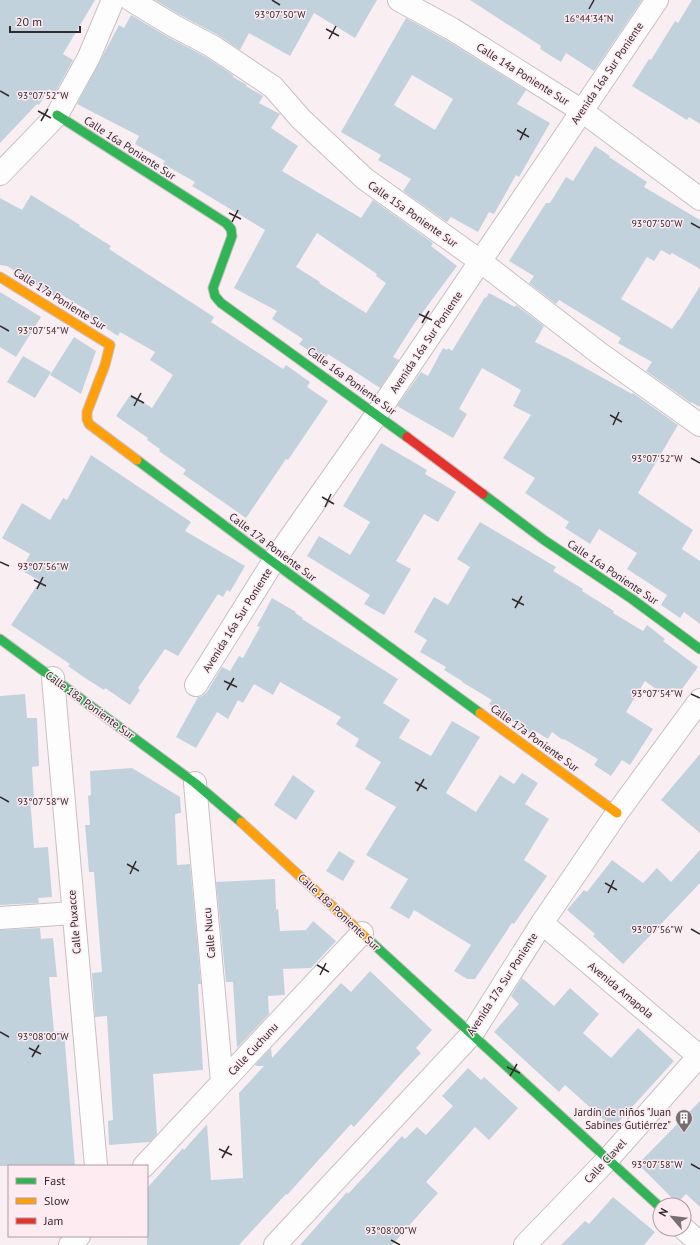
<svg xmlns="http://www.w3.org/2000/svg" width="700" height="1245" viewBox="0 0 700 1245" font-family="'PT Sans',sans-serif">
<rect width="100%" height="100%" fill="#f9eff2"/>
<path fill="#c2d2dd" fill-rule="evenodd" d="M 0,0 L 95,0 L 63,54 L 73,60 L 55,93 L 49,89 L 39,105 L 37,104 L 0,143 Z
M 155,0 L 377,0 L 355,38 L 314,13 L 290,56 L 249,33 L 240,50 L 218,35 L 180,15 Z
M 470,0 L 642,0 L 594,71 L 566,53 L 561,62 L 540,49 L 541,46 Z
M 692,0 L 700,0 L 700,124 L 689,117 L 687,120 L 632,86 L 649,59 L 651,60 L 675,21 L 678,23 Z
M 131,15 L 168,37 L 206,57 L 233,75 L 233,77 L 247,85 L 246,86 L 263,96 L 259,103 L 280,114 L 271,128 L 298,146 L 282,171 L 361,218 L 373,200 L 433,243 L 431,246 L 457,266 L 414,324 L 393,357 L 399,360 L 380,388 L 328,354 L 324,361 L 299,344 L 303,339 L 272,319 L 277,311 L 234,288 L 265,230 L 192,186 L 195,182 L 163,164 L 165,161 L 135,144 L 139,136 L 77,104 L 119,25 L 124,28 ZM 317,233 L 377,274 L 376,276 L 386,283 L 366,313 L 319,283 L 320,282 L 296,267 Z
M 406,18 L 446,40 L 526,90 L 517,104 L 550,123 L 519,177 L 516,175 L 494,214 L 489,212 L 478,232 L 451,217 L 447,222 L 403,191 L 411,179 L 378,160 L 381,155 L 341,132 ZM 412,75 L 453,99 L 435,130 L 394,105 Z
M 595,146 L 610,156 L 609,157 L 647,182 L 644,187 L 700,220 L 700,269 L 672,253 L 670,255 L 661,250 L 654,261 L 647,257 L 621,299 L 672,329 L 678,320 L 679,320 L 700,286 L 700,407 L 691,402 L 691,403 L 646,371 L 652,362 L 618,343 L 621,338 L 559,300 L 556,304 L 529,283 L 534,276 L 509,261 L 546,203 L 550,203 L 566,177 L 573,181 Z
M 31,195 L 80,225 L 79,226 L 111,246 L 109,249 L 214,317 L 211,322 L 283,369 L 286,365 L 310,382 L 307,387 L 328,401 L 288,460 L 286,459 L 246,518 L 183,474 L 186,470 L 159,451 L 160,449 L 147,440 L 148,438 L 116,416 L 131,394 L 152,408 L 173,375 L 150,360 L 155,352 L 120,332 L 118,336 L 87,316 L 90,312 L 57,292 L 54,296 L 7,266 L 0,265 L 0,198 L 22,210 Z
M 0,292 L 41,317 L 16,357 L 0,347 Z
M 489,293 L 515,307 L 516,305 L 544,326 L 535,342 L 567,358 L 632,394 L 633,393 L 678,425 L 638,493 L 693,530 L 682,549 L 700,561 L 700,624 L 684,612 L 680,618 L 661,605 L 667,595 L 627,569 L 637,553 L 599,529 L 590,544 L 565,528 L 569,522 L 525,493 L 535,478 L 503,458 L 531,415 L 513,406 L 521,390 L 482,368 L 459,409 L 467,414 L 453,438 L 397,406 L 421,372 L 428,376 L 443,348 L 447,350 L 448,348 L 452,351 L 485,297 L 486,298 Z
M 74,337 L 96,351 L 81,394 L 50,375 Z
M 23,356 L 51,372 L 35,398 L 7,382 Z
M 381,443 L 427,470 L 425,474 L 456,492 L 438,522 L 424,514 L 396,561 L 411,569 L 384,615 L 364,604 L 370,595 L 307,556 L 319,536 L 350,555 L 370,522 L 343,506 Z
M 91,455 L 191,522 L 185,531 L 245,566 L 230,592 L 227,590 L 223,597 L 218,594 L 178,656 L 165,649 L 138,688 L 140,690 L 130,705 L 105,688 L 104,690 L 85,678 L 68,666 L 70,664 L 11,625 L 40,581 L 21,570 L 30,554 L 2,538 L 22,503 L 50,520 L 63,498 L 67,500 Z
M 480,522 L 556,567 L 553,571 L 583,589 L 582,591 L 614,611 L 613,613 L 643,631 L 647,625 L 665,639 L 663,641 L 698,667 L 677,696 L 668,690 L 664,695 L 645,681 L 626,712 L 653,729 L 630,765 L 622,760 L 611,776 L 594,765 L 598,759 L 564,739 L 563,740 L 552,732 L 548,739 L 535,731 L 532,735 L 489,704 L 492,700 L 462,682 L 462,681 L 444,670 L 446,667 L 420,652 L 427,640 L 414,632 L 434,597 L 448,605 L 470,567 L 457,559 Z
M 272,598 L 296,612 L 295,613 L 303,618 L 302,619 L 398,679 L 383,703 L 410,720 L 399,738 L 431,756 L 452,721 L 480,737 L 446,793 L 476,812 L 500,775 L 514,784 L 522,773 L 538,783 L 525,804 L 549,819 L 524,860 L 547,876 L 514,924 L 512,923 L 475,979 L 467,979 L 454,971 L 471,945 L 414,910 L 409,919 L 390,908 L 408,879 L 366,855 L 396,807 L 365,789 L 381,762 L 355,746 L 359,739 L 336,724 L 341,717 L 280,682 L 273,695 L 254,684 L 243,703 L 238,700 L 228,719 L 217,712 L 196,748 L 176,737 L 198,697 L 202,696 L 207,692 L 222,667 L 230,671 L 239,656 L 243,658 L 260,627 L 257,626 Z
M 25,694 L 27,718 L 37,718 L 39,766 L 32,767 L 34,798 L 30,798 L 34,848 L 48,847 L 52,897 L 38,898 L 39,903 L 0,905 L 0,696 Z
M 700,754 L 700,833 L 661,800 Z
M 132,768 L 180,797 L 181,813 L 175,814 L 177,865 L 190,864 L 201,984 L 198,984 L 203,1070 L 153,1074 L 157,1134 L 150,1142 L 109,1145 L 108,1121 L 113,1120 L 107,1016 L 95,1017 L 92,973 L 102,972 L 94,872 L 89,872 L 85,825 L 90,825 L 88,796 L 91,795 L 90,771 Z
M 293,775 L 315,791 L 296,820 L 274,805 Z
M 700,850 L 700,883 L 623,964 L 593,936 L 595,934 L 567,910 L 584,890 L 587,892 L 612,860 L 643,883 L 657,868 L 671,882 Z
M 339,851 L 355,861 L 343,881 L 326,871 Z
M 275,879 L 276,910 L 278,909 L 280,931 L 306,930 L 313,921 L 336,941 L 311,968 L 283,969 L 285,995 L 268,996 L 269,1014 L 237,1048 L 233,982 L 226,982 L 216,882 Z
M 40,928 L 41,939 L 53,938 L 57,977 L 49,977 L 54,1032 L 64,1031 L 75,1166 L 0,1166 L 0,930 Z
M 370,971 L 432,1030 L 416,1048 L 421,1053 L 403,1072 L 354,1127 L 351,1124 L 287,1195 L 286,1194 L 239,1245 L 147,1245 L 147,1188 L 183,1148 L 184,1150 L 207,1124 L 211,1180 L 243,1178 L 239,1093 L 264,1066 L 257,1066 L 255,1065 L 271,1048 L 272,1058 L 341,983 L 351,992 Z
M 522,978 L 554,1006 L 570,988 L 599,1014 L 583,1033 L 611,1058 L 638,1028 L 674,1061 L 613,1128 L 565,1085 L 559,1092 L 494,1032 L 519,1004 L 511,996 Z
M 468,1068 L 481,1080 L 484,1077 L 518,1108 L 489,1140 L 475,1127 L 426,1182 L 438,1193 L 392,1245 L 300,1245 L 347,1192 L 348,1194 L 402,1136 L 405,1139 L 417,1127 L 426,1135 L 453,1106 L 442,1096 Z
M 700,1101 L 700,1207 L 686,1194 L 677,1203 L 638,1164 Z
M 613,1197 L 655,1232 L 644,1245 L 561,1245 L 585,1221 L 589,1224 Z"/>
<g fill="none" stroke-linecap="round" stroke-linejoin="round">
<g stroke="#c9bfc2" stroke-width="24">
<path id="street" d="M 131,0 L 174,26 L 212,46 L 273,87 L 301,119 L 365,179 L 480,261 L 599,353 L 700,425
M 399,0 L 452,29 L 582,111 L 700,199
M 0,174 L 57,115 L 89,57 L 113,0
M 53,678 L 96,1166
M 196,685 L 273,562 L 377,414 L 657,0
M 195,783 L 222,1082
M 0,918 L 73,913
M 542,923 L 700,1057
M 144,1166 L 362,933
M 684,1229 L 700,1243
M 70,1245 L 79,1236
M 275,1245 L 472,1034 L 542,923 L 617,813 L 700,700
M 525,1245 L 608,1159 L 699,1056"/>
</g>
<g stroke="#c9bfc2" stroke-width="11">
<path id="fast" d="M 57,115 L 226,223 L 231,229 L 232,236 L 213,288 L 215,296 L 221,303 L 407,437
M 137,460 L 273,562 L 480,713
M 483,494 L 544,540 L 632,599 L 700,649
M 0,639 L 195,783 L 241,822
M 369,940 L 660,1207"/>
</g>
<g stroke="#c9bfc2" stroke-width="11">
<path id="slow" d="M 0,277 L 110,345 L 105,365 L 87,412 L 87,419 L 89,424 L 137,460
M 480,713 L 617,813
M 241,822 L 369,940"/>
</g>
<g stroke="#c9bfc2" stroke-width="11">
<path id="jam" d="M 407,437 L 483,494"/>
</g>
<use href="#street" stroke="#fefdfd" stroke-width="22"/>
<use href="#fast" stroke="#30b455" stroke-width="9"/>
<use href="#slow" stroke="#ff9f0a" stroke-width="9"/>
<use href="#jam" stroke="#e5322d" stroke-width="9"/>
</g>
<path fill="none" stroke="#33282c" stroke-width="1.5" d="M 272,0 L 280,5M 589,9 L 594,0M 326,29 L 339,36M 329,39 L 336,26M 0,91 L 9,96M 38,111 L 51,118M 41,121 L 48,109M 517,130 L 529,137M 520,140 L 526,128M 229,213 L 241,219M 232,222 L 238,210M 691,223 L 700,228M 419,314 L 432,320M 422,323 L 429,311M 0,326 L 9,331M 131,396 L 144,403M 134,406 L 141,393M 610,415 L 622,422M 613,425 L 619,412M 691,458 L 700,463M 322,497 L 334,504M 325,507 L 331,494M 0,562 L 9,566M 34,580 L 46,586M 37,589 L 43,577M 512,599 L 524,605M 515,608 L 522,596M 224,681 L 237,687M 227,690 L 234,678M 691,694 L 700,698M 415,782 L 427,789M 417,791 L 424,779M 0,797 L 9,802M 127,864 L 139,871M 130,874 L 136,861M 605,883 L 617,890M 608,893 L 614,880M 691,929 L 700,934M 317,965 L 329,972M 320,975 L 326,963M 0,1032 L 9,1037M 29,1048 L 41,1054M 32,1057 L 39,1045M 507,1067 L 520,1073M 510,1076 L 517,1064M 219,1149 L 232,1155M 222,1158 L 229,1146M 691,1164 L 700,1169M 391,1240 L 400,1245"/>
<defs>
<g id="building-pin" transform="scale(0.9)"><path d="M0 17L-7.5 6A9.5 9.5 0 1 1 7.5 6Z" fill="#786e71" stroke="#fdebf1"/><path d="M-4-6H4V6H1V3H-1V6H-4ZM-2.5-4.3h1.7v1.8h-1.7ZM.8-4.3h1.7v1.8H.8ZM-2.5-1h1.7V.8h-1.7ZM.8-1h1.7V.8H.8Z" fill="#fff"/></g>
</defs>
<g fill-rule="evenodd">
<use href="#building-pin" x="684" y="1118"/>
</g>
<g text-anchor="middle" stroke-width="3" stroke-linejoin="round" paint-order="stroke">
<g font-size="11" fill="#33282c" stroke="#fdebf1">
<text transform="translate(607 73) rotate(-56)" y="4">Avenida 16a Sur Poniente</text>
<text transform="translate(523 74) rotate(32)" y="4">Calle 14a Poniente Sur</text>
<text transform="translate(130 148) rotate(33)" y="4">Calle 16a Poniente Sur</text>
<text transform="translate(413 214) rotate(35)" y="4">Calle 15a Poniente Sur</text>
<text transform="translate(60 299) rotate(32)" y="4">Calle 17a Poniente Sur</text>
<text transform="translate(426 342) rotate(-56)" y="4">Avenida 16a Sur Poniente</text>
<text transform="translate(352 381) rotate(36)" y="4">Calle 16a Poniente Sur</text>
<text transform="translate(273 547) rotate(37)" y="4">Calle 17a Poniente Sur</text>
<text transform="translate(613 572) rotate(34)" y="4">Calle 16a Poniente Sur</text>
<text transform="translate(237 620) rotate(-58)" y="4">Avenida 16a Sur Poniente</text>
<text transform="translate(90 705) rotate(36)" y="4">Calle 18a Poniente Sur</text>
<text transform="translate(535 738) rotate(36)" y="4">Calle 17a Poniente Sur</text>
<text transform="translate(339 912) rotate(43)" y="4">Calle 18a Poniente Sur</text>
<text transform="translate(74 922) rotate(-95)" y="4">Calle Puxacce</text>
<text transform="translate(209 933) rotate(-95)" y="4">Calle Nucu</text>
<text transform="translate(502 984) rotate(-57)" y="4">Avenida 17a Sur Poniente</text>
<text transform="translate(621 990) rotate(40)" y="4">Avenida Amapola</text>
<text transform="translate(253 1049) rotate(-47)" y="4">Calle Cuchunu</text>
<text transform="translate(605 1161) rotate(-47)" y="4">Calle Clavel</text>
</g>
<g font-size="11" fill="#33282c" stroke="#fdebf1" text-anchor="end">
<text x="671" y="1116">Jardín de niños "Juan<tspan x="671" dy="13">Sabines Gutiérrez"</tspan></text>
</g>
</g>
<g font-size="10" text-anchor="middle" fill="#33282c" stroke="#fdebf1" stroke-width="3" stroke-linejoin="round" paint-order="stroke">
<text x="280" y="18">93°07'50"W</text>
<text x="589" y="22">16°44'34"N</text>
<text x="43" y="99">93°07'52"W</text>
<text x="657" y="227">93°07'50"W</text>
<text x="43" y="334">93°07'54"W</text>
<text x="657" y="462">93°07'52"W</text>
<text x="43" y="570">93°07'56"W</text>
<text x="657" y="697">93°07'54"W</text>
<text x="43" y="805">93°07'58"W</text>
<text x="657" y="933">93°07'56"W</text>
<text x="43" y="1040">93°08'00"W</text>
<text x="657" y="1168">93°07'58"W</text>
<text x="391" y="1234">93°08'00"W</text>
</g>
<rect x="8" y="1165" width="140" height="72" fill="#fdebf1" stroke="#ac9da2"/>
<rect x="16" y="1178" width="20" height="6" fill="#30b455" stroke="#ac9da2"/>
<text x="44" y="1185" font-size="12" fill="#33282c">Fast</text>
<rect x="16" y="1198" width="20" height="6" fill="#ff9f0a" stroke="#ac9da2"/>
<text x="44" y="1205" font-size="12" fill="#33282c">Slow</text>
<rect x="16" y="1218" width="20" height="6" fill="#e5322d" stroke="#ac9da2"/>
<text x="44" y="1225" font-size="12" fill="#33282c">Jam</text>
<g transform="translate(672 1217) rotate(298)"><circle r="19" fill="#fdebf1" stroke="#ac9da2"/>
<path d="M0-3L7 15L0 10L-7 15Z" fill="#786e71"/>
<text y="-6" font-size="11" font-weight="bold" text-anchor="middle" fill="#33282c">N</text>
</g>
<path d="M10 26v6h70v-6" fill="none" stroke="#33282c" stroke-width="2"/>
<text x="16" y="26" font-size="12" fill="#33282c" stroke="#fdebf1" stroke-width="3" paint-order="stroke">20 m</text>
</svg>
